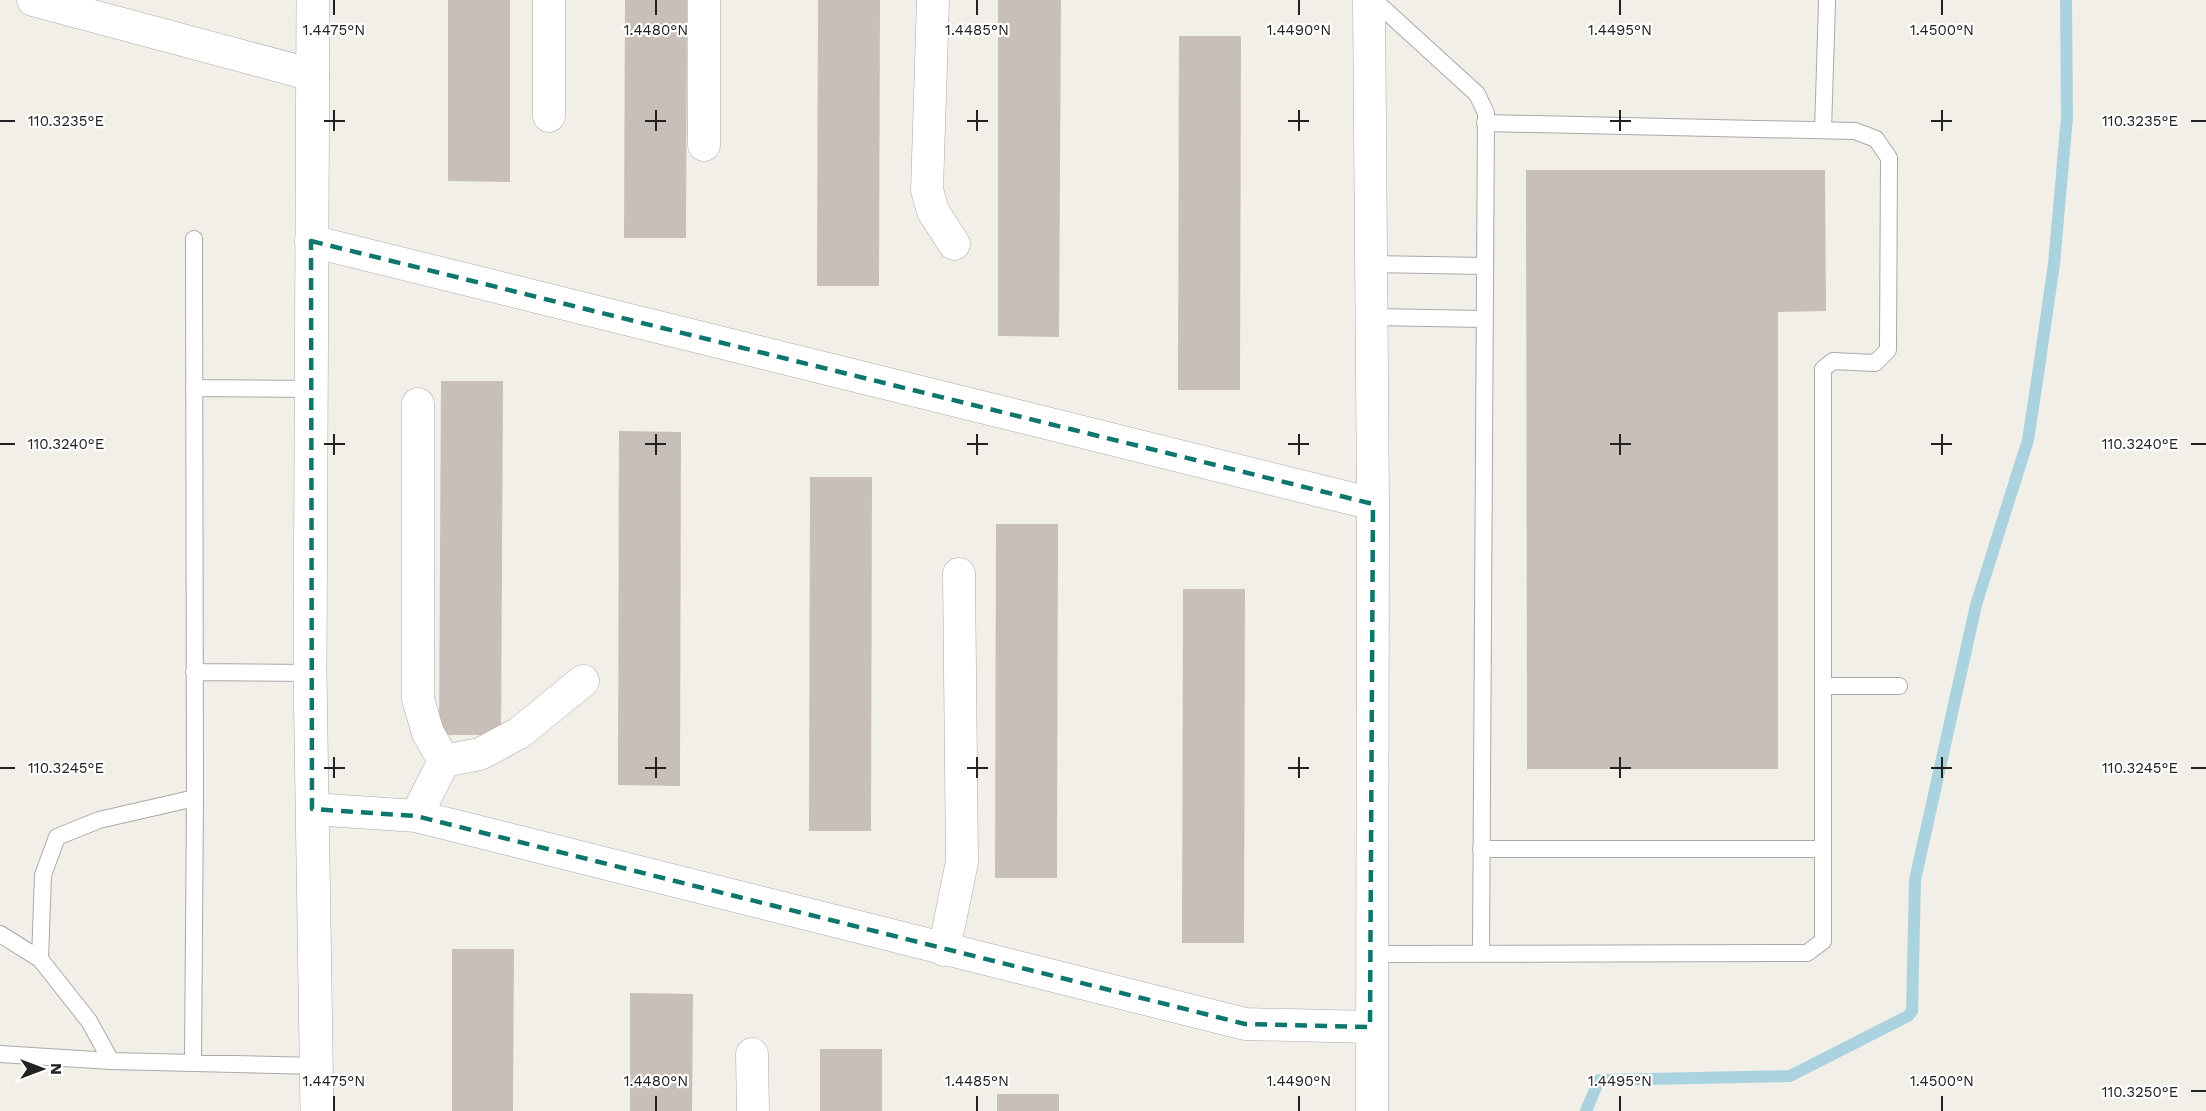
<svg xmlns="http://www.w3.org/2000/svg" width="2206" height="1111" viewBox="0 0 2206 1111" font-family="'Work Sans',sans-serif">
<rect width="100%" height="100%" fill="#f2efe9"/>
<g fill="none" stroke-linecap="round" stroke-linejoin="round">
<path stroke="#aad3df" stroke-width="12" d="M 1586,1111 L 1599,1080 L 1790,1076 L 1908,1016 L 1912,1011 L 1915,880 L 1976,605 L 2028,440 L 2037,381 L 2054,264 L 2067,117 L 2066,0"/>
</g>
<path fill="#c7bfb8" d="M 448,0 L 510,0 L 510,182 L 448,181 Z
M 625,0 L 687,0 L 686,238 L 624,238 Z
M 818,0 L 880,0 L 879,286 L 817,286 Z
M 998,0 L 1061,0 L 1059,337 L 998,336 Z
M 1179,36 L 1241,36 L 1240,390 L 1178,390 Z
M 1526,170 L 1825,170 L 1826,311 L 1778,312 L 1778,769 L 1527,769 Z
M 441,381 L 503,381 L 501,735 L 439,735 Z
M 619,431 L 681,432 L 680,786 L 618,785 Z
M 810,477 L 872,477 L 871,831 L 809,831 Z
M 996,524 L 1058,524 L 1057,878 L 995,878 Z
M 1183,589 L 1245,589 L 1244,943 L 1182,943 Z
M 452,949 L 514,949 L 513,1111 L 452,1111 Z
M 630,993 L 693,994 L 692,1111 L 630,1111 Z
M 820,1049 L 882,1049 L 882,1111 L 820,1111 Z
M 997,1094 L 1059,1094 L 1059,1111 L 997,1111 Z"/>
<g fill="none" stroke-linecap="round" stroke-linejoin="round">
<g stroke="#a9a9a9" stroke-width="18">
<path id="service" d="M 1374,0 L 1477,94 L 1486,113 L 1481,953
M 1823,130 L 1827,2
M 1371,264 L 1484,266
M 1372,317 L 1484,319
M 194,388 L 312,389
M 194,672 L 310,673
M 1823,686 L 1899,686
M 1481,849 L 1823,849
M 0,934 L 40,959 L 89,1021 L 111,1061
M 1371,954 L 1807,953 L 1823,941 L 1823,369 L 1833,361 L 1875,363 L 1888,350 L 1889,158 L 1876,139 L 1855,131 L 1485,123
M 40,959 L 43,875 L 57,837 L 99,820 L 195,798
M 0,1054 L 111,1061 L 318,1066
M 193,1062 L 195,798 L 194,239"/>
</g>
<g stroke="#a9a9a9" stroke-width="33">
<path id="minor" d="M 33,0 L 313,75
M 549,0 L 549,116
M 933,0 L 927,190 L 933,211 L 954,244
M 1369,0 L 1373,504 L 1372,1111
M 704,145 L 704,0
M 311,241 L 1373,504
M 418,404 L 418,699 L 428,733 L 444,761
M 312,809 L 416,816 L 1245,1024 L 1370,1027
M 416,816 L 444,761 L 480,754 L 519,733 L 583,681
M 944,950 L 962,862 L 959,574
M 752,1054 L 753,1111"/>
</g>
<g stroke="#a9a9a9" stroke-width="34">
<path id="tertiary" d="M 313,0 L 310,673 L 317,1111"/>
</g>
<use href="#service" stroke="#fff" stroke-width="16"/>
<use href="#minor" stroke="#fff" stroke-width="32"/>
<use href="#tertiary" stroke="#fff" stroke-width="33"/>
</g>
<path fill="none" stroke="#0f766e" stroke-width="4.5" stroke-dasharray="12 8" stroke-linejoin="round" d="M 311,241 L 1373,504 L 1370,1027 L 1245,1024 L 416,816 L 312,809 Z"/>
<path fill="none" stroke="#222" stroke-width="2" d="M 334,0 L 334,15M 656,0 L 656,15M 977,0 L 977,15M 1299,0 L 1299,15M 1620,0 L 1620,15M 1942,0 L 1942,15M 334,110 L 334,131M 656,110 L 656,131M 977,110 L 977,131M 1299,110 L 1299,131M 1620,110 L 1620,131M 1942,110 L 1942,131M 0,121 L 15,121M 324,121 L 345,121M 645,121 L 666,121M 967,121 L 988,121M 1288,121 L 1309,121M 1610,121 L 1631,121M 1931,121 L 1952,121M 2191,121 L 2206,121M 334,434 L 334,455M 656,434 L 656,455M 977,434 L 977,455M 1299,434 L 1299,455M 1620,434 L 1620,455M 1942,434 L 1942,455M 0,444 L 15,444M 324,444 L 345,444M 645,444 L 666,444M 967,444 L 988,444M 1288,444 L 1309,444M 1610,444 L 1631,444M 1931,444 L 1952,444M 2191,444 L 2206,444M 334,757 L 334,778M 656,757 L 656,778M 977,757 L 977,778M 1299,757 L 1299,778M 1620,757 L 1620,778M 1942,757 L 1942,778M 0,768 L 15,768M 324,768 L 345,768M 645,768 L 666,768M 967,768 L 988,768M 1288,768 L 1309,768M 1610,768 L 1631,768M 1931,768 L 1952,768M 2191,768 L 2206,768M 2191,1091 L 2206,1091M 334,1096 L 334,1111M 656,1096 L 656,1111M 977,1096 L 977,1111M 1299,1096 L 1299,1111M 1620,1096 L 1620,1111M 1942,1096 L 1942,1111"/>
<g font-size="15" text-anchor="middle" fill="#222" stroke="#fff" stroke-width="4.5" stroke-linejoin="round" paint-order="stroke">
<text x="334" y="35">1.4475°N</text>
<text x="656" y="35">1.4480°N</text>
<text x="977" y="35">1.4485°N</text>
<text x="1299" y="35">1.4490°N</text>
<text x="1620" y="35">1.4495°N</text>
<text x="1942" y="35">1.4500°N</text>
<text x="2140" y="126">110.3235°E</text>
<text x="66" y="126">110.3235°E</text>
<text x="2140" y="449">110.3240°E</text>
<text x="66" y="449">110.3240°E</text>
<text x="2140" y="773">110.3245°E</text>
<text x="66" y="773">110.3245°E</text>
<text x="334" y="1086">1.4475°N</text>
<text x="656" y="1086">1.4480°N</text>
<text x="977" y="1086">1.4485°N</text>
<text x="1299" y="1086">1.4490°N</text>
<text x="1620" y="1086">1.4495°N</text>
<text x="1942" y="1086">1.4500°N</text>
<text x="2140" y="1097">110.3250°E</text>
</g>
<g transform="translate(42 1069) rotate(90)" stroke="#ffffff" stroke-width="4.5" paint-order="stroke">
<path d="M0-4.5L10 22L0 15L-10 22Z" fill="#222222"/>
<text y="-9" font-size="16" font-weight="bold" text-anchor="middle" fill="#222222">N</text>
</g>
</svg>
